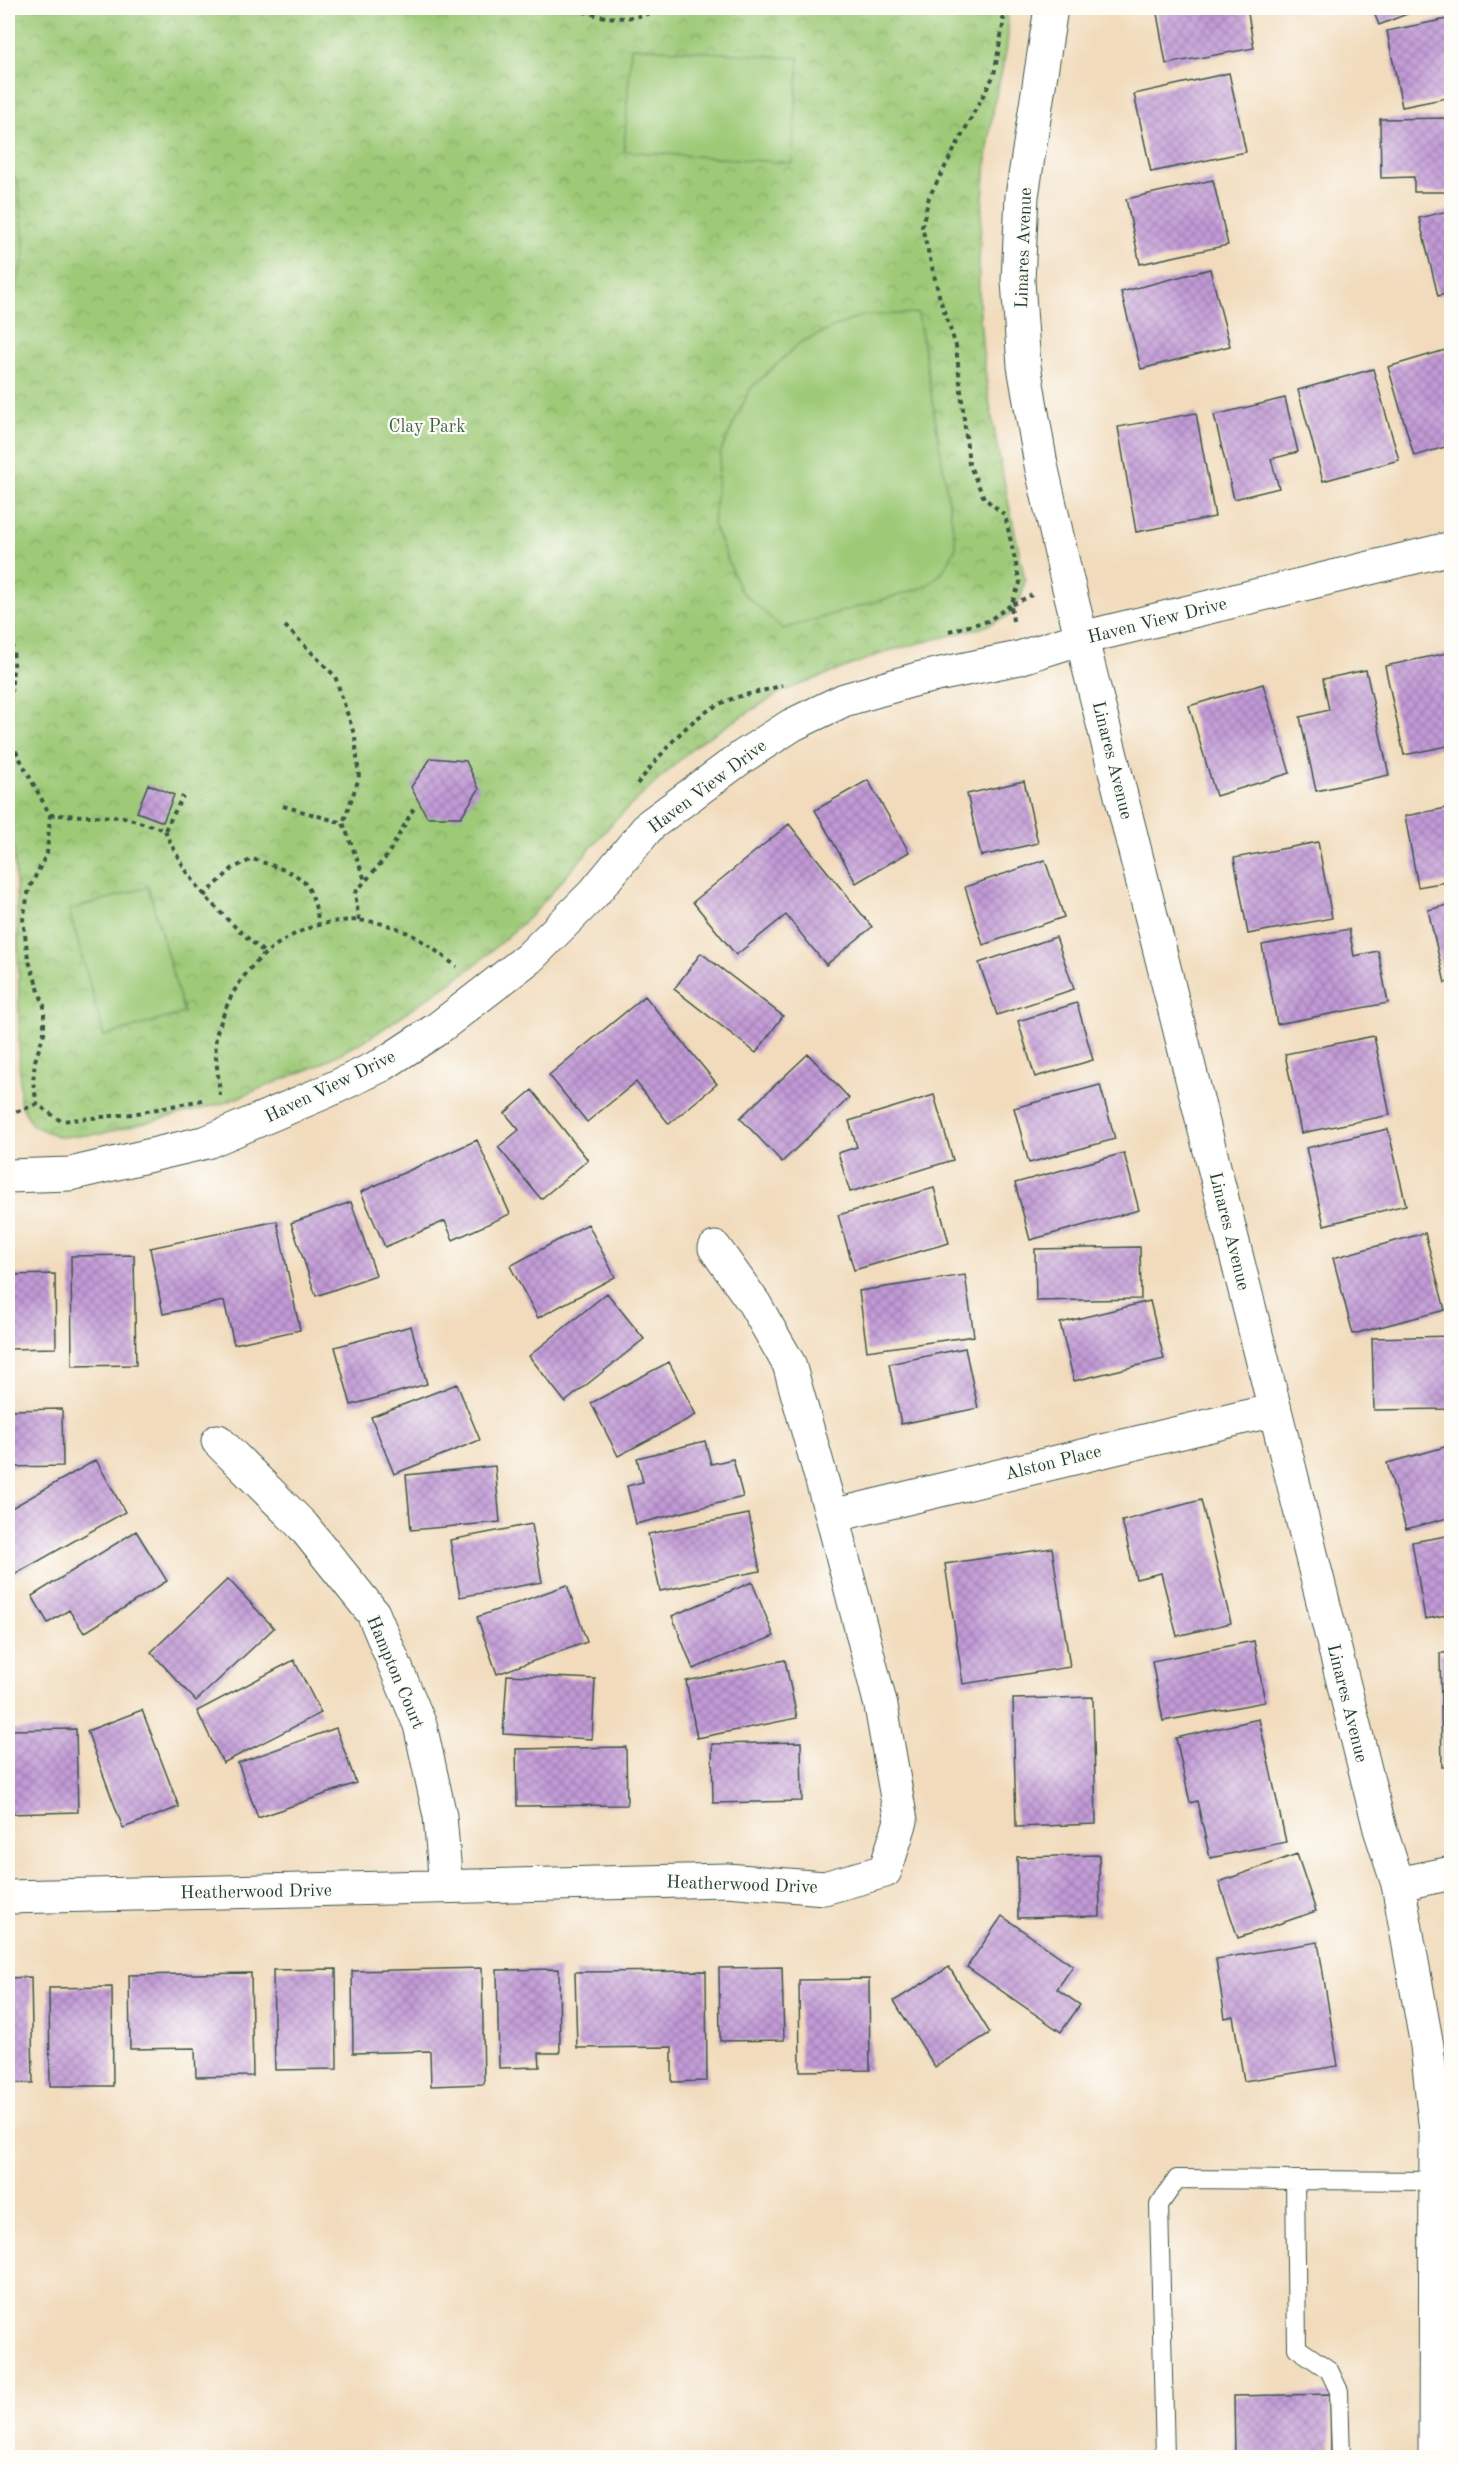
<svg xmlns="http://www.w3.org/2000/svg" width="1459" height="2465" viewBox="0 0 1459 2465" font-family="'Old Standard TT',serif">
<defs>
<pattern id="park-crowns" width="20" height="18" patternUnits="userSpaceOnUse" patternTransform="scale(1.5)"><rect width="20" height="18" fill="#9eca78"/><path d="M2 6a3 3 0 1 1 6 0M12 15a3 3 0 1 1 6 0" fill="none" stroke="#80a563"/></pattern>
<pattern id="building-cross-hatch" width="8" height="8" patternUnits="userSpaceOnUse" patternTransform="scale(1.5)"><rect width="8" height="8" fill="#c29ad7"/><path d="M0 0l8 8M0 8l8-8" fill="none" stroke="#9d7faf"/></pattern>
</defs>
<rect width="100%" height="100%" fill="#fdfcf7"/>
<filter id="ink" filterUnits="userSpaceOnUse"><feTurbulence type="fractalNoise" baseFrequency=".0167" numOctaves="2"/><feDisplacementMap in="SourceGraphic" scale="12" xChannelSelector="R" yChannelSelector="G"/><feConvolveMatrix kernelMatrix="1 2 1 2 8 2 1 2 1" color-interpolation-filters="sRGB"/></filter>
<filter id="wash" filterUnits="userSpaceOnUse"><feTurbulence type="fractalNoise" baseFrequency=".008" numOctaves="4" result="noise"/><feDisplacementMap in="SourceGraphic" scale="24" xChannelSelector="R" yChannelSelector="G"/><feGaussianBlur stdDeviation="1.35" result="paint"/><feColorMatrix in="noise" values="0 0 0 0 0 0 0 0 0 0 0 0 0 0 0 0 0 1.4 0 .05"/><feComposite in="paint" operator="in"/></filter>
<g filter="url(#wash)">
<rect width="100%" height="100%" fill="#f1dbbc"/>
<path fill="url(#park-crowns)" stroke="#5e8456" stroke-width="1.5" d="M 8,8 L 1005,8 C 1015,37 998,80 993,110 C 986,160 981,210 979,260 C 976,368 1003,475 1025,580 L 1021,597 L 1010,615 L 984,627 L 888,651 L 781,692 L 697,744 L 614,821 L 534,913 L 474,966 L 374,1035 L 319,1065 L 224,1103 L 100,1134 L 60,1137 L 33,1126 L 20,1103 C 18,1000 21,896 8,793 Z"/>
<path fill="#9eca78" stroke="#5e8456" stroke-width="1.5" d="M 631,47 L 799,58 L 792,163 L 624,151 Z
M 8,162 L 18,185 L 25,253 L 8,315 Z
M 918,313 L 956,547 C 947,566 941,578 922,588 L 783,629 L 740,590 L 713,524 L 721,451 L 750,389 L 801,342 L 860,316 Z
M 148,887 L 184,1013 L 104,1036 L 69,910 Z"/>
<g id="blocks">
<path fill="url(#building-cross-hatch)" d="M 1156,8 L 1247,8 L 1254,48 L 1166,64 Z
M 1372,8 L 1422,8 L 1379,25 Z
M 1452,18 L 1452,97 L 1402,107 L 1387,31 Z
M 1229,73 L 1246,152 L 1151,172 L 1134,94 Z
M 1452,118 L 1452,192 L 1414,192 L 1414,177 L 1381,178 L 1380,119 Z
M 1213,180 L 1228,245 L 1140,264 L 1126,199 Z
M 1452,210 L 1452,292 L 1438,296 L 1419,218 Z
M 1210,269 L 1230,346 L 1141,369 L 1121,292 Z
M 1452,348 L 1452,445 L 1414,456 L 1388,367 Z
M 1373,369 L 1399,460 L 1323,481 L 1298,390 Z
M 1285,398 L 1298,452 L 1271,459 L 1279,488 L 1234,499 L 1214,415 Z
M 1196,413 L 1215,517 L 1136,532 L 1118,427 Z
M 1452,652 L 1452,745 L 1404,755 L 1385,666 Z
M 1366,670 L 1389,775 L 1316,791 L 1300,717 L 1329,710 L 1323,679 Z
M 1263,684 L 1290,773 L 1216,796 L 1189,706 Z
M 431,758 L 466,761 L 479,789 L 461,817 L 427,817 L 411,787 Z
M 868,780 L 909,852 L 856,883 L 815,810 Z
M 1024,781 L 1038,843 L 981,856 L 967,794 Z
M 148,784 L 174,795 L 163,822 L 137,812 Z
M 1452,807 L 1452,881 L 1418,887 L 1405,816 Z
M 789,824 L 872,927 L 826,965 L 786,915 L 736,955 L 693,902 Z
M 1318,842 L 1332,918 L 1248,934 L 1234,858 Z
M 1045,860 L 1064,917 L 983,945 L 965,887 Z
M 1452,904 L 1452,981 L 1445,983 L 1428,910 Z
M 1349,929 L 1354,956 L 1378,951 L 1388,1003 L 1277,1024 L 1262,945 Z
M 1056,937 L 1074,989 L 997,1015 L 979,963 Z
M 701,953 L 783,1016 L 756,1053 L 674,989 Z
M 645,996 L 717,1084 L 669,1124 L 636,1082 L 587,1122 L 549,1075 Z
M 1077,1003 L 1093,1060 L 1035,1077 L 1018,1021 Z
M 1374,1036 L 1390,1115 L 1301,1133 L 1285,1054 Z
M 808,1054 L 849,1098 L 782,1162 L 740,1118 Z
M 1100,1085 L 1115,1139 L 1029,1163 L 1014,1108 Z
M 532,1090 L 588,1160 L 541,1199 L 498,1147 L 519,1130 L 505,1113 Z
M 934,1095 L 953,1160 L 850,1192 L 838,1153 L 857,1147 L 849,1121 Z
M 1388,1129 L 1406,1205 L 1324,1225 L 1306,1148 Z
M 477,1140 L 510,1214 L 453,1240 L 445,1221 L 385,1247 L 361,1192 Z
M 1124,1153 L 1139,1210 L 1030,1240 L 1015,1183 Z
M 934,1188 L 949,1243 L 854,1270 L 838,1215 Z
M 351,1202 L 376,1275 L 316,1296 L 291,1223 Z
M 277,1221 L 300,1330 L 234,1344 L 224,1301 L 163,1314 L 150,1248 Z
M 588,1224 L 615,1277 L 538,1318 L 510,1266 Z
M 1425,1233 L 1445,1310 L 1353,1334 L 1333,1258 Z
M 1140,1247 L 1141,1299 L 1036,1301 L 1035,1249 Z
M 134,1255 L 136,1365 L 72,1366 L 71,1256 Z
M 55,1274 L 56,1348 L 8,1349 L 8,1275 Z
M 965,1275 L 974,1336 L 867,1351 L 859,1291 Z
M 607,1293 L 644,1339 L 565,1402 L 529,1356 Z
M 1150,1301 L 1164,1359 L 1074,1381 L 1060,1323 Z
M 411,1326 L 427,1384 L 351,1405 L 335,1347 Z
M 1452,1336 L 1452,1409 L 1374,1410 L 1372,1338 Z
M 965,1348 L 978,1408 L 901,1424 L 889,1364 Z
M 669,1362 L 696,1415 L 618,1456 L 591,1403 Z
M 457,1384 L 480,1440 L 394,1474 L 371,1417 Z
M 62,1409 L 63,1466 L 8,1467 L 8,1410 Z
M 705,1441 L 711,1464 L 733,1459 L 743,1497 L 636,1524 L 627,1486 L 643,1482 L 637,1458 Z
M 1452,1445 L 1452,1517 L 1406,1529 L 1387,1463 Z
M 96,1460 L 125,1512 L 14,1575 L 8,1564 L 8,1510 Z
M 495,1466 L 500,1522 L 411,1530 L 406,1475 Z
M 1201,1500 L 1231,1623 L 1177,1636 L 1161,1573 L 1136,1579 L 1122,1521 Z
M 749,1514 L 760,1571 L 660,1591 L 648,1534 Z
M 532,1524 L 542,1582 L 460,1597 L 450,1540 Z
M 136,1531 L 167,1581 L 84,1633 L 69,1610 L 48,1623 L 32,1596 Z
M 1452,1535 L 1452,1614 L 1425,1619 L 1412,1542 Z
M 1052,1548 L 1070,1667 L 963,1684 L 945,1564 Z
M 228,1579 L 274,1628 L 196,1701 L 151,1652 Z
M 752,1582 L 774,1636 L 693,1669 L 672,1616 Z
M 567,1585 L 587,1642 L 497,1674 L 477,1617 Z
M 1254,1641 L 1265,1702 L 1163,1721 L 1152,1661 Z
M 1440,1653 L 1452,1653 L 1452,1767 L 1442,1767 Z
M 294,1660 L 321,1713 L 223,1763 L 197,1711 Z
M 785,1660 L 797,1718 L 697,1738 L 686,1681 Z
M 507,1675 L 595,1679 L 592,1739 L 503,1734 Z
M 1093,1697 L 1096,1824 L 1016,1827 L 1013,1699 Z
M 142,1710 L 179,1807 L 123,1828 L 87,1731 Z
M 1259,1719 L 1286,1842 L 1210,1858 L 1197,1801 L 1190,1803 L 1176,1738 Z
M 336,1728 L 356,1783 L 258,1818 L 238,1763 Z
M 76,1729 L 78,1812 L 8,1814 L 8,1730 Z
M 801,1742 L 802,1801 L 713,1803 L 712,1744 Z
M 626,1747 L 627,1805 L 517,1806 L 516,1749 Z
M 1297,1854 L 1316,1911 L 1238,1938 L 1219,1882 Z
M 1099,1855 L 1100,1916 L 1018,1918 L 1017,1857 Z
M 1002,1916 L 1073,1966 L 1057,1989 L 1080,2005 L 1061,2032 L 967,1967 Z
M 1318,1942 L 1338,2066 L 1244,2081 L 1233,2016 L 1225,2018 L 1216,1959 Z
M 782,1967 L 784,2040 L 720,2041 L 719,1968 Z
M 949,1967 L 990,2033 L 935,2067 L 894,2001 Z
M 482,1968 L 484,2084 L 431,2086 L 430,2051 L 353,2053 L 352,1971 Z
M 336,1969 L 337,2069 L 275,2070 L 273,1970 Z
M 559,1969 L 560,2053 L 539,2053 L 540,2067 L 499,2068 L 497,1970 Z
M 706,1971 L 707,2081 L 672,2082 L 672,2047 L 577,2048 L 575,1972 Z
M 251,1973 L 253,2076 L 196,2077 L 195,2048 L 130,2049 L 129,1975 Z
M 31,1977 L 33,2083 L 8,2083 L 8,1978 Z
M 869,1979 L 870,2070 L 800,2071 L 799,1980 Z
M 112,1987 L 113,2086 L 50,2086 L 49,1988 Z
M 1330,2394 L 1331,2458 L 1235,2458 L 1234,2396 Z"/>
</g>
</g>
<g filter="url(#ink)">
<use href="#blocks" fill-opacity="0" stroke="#3e5548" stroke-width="1.5"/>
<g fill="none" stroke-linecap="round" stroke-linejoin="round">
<g stroke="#3e5548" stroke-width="20">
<path id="lane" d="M 1295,2180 L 1297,2348 L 1329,2370 L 1339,2391 L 1341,2458
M 1165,2458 L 1159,2205 L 1177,2179 L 1435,2181"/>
</g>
<g stroke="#3e5548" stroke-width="35">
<path id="street" d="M 1051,8 L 1022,196 L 1018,281 L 1024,366 L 1041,465 L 1067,580 L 1380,1829 L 1398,1884 L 1427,2046 L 1436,2132 L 1435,2458
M 8,1176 L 70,1174 L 207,1142 L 325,1092 L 382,1065 L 437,1029 L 529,958 L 594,893 L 650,825 L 742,757 L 792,725 L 844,700 L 917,679 L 1019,658 L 1082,638 L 1452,548
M 218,1441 L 303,1526 L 373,1613 L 420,1725 L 440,1816 L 446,1886
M 832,1516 L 1274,1410
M 1398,1884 L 1452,1873
M 8,1897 L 727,1880 L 824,1888 L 885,1871 L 901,1821 L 881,1706 L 832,1516 L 789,1364 L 754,1303 L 715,1248"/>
</g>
<path stroke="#3e5548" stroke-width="4" stroke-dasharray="4.5 4.5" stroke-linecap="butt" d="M 575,8 C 603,21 636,21 664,8
M 845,8 L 870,10 L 877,8
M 8,617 L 14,659 L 10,705 L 13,746 L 50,815 L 47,853 L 29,889 L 23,919 L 28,958 L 44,1006 L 44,1033 L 35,1061 L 33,1082 L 37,1104 L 61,1121 L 132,1114 L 202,1100
M 1013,621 L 1011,605 L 1032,595
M 285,626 L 335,676 L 355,737 L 359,778 L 343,823
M 949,631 L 988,621 L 1011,605 L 1020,583 L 1005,515 L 984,498 L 969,464 L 956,346 L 940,299 L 922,227 L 929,197 L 994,75 L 1004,20 L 996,8
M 637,784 C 663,753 686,719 724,702 C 742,694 763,692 782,685
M 283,806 L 343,823 L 365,880
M 50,815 L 123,817 L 165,830 C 187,883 221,916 265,953
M 165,830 L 183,796
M 204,896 L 233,868 L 253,859 C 298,875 310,872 319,924
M 359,920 L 355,893 L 387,856 L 414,808
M 220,1096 C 219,1077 214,1055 216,1036 C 217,1031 220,1024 222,1019 C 243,951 316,905 387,925 C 414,932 435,950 457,967
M 8,1115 L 37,1104"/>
<use href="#lane" stroke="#fff" stroke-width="18"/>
<use href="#street" stroke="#fff" stroke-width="33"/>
</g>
</g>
<g text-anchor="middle" stroke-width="4.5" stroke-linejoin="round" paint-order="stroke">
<g font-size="18" fill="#1f3d34" stroke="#fdfcf7">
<text transform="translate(1023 248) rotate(-88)" y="6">Linares Avenue</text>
<text transform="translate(1157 620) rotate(-14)" y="6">Haven View Drive</text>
<text transform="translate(1113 760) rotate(76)" y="6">Linares Avenue</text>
<text transform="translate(707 786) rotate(-37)" y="6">Haven View Drive</text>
<text transform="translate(330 1086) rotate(-26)" y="6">Haven View Drive</text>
<text transform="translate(1230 1231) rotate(76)" y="6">Linares Avenue</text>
<text transform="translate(1053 1462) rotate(-14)" y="6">Alston Place</text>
<text transform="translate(396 1672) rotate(67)" y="6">Hampton Court</text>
<text transform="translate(1348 1703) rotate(76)" y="6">Linares Avenue</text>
<text transform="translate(742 1884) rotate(2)" y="6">Heatherwood Drive</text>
<text transform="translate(256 1891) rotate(-1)" y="6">Heatherwood Drive</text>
</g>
<g font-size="18" fill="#3f6045" stroke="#fdfcf7">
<text x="427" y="432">Clay Park</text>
</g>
</g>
<rect width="1459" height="2465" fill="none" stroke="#fdfcf7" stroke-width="30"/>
</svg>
